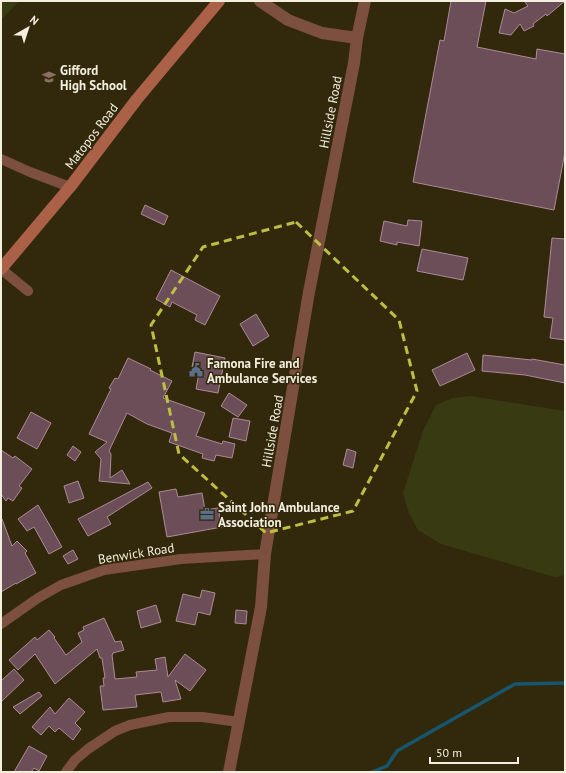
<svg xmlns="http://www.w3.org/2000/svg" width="566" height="773" viewBox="0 0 566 773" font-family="'PT Sans',sans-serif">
<rect width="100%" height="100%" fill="#32290d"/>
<path fill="#383b11" d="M 1,1 L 19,1 L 1,20 Z
M 470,396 L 565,411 L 565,575 L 555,577 L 441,544 L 418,530 L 409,513 L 403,493 L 423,431 L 436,405 L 453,398 Z"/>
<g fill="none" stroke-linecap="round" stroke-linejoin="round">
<path stroke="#16566e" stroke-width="3.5" d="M 372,772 L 387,766 L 397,751 L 515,684 L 565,683"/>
</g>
<path fill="#6c4e59" stroke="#ac8a96" d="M 451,1 L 486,1 L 477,47 L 536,59 L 537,49 L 565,54 L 565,152 L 554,210 L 413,182 L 440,40 L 444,41 Z
M 524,1 L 565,1 L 547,16 L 546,14 L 533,24 L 534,26 L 524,31 L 520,24 L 511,35 L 499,33 L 505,9 L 514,13 L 528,6 Z
M 145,205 L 168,216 L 164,225 L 141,214 Z
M 408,220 L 422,221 L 419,246 L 397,242 L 397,245 L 380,241 L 384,221 L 407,226 Z
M 552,238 L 565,239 L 565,340 L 550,338 L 553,318 L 544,317 Z
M 422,249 L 468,258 L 463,280 L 417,271 Z
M 171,270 L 220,296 L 205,325 L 195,320 L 197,315 L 172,302 L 170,307 L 156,299 Z
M 256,314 L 269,336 L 253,346 L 240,324 Z
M 195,352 L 225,358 L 218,393 L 196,389 L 200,368 L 192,367 Z
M 467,353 L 475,370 L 440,386 L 432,370 Z
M 483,355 L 532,360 L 532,359 L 565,365 L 565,383 L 525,375 L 482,371 Z
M 128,358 L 151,369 L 150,370 L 172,381 L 163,398 L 205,413 L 196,436 L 222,444 L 223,441 L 235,444 L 232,458 L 216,455 L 214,461 L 202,458 L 203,454 L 169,442 L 172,433 L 147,424 L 127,413 L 109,451 L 111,454 L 110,478 L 122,470 L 130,484 L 99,481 L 101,459 L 95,452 L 107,442 L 89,434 L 111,389 L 109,388 L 115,378 L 118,379 Z
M 229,393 L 247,405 L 238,417 L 221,406 Z
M 31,412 L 51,423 L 37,449 L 17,438 Z
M 233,418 L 250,421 L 246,441 L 229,437 Z
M 73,446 L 81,452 L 75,461 L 67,455 Z
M 347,449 L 356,452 L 353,468 L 343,465 Z
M 1,450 L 13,458 L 15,456 L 32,469 L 19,486 L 22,488 L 13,501 L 8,498 L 6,501 L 1,494 Z
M 78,481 L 84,498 L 69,503 L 64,486 Z
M 148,482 L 152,488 L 107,517 L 111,524 L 88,536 L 78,519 Z
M 176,489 L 178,497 L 202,493 L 205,510 L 218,508 L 222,527 L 167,537 L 159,492 Z
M 38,505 L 53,531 L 62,547 L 49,554 L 34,527 L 27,531 L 18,519 Z
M 1,519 L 2,519 L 12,546 L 17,541 L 27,551 L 25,553 L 36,573 L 16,584 L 16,583 L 1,592 Z
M 73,550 L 78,559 L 68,564 L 63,556 Z
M 202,590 L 215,593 L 210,615 L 198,612 L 195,625 L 176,621 L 183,594 L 200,598 Z
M 156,605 L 161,622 L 141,628 L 137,611 Z
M 236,610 L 247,611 L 246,624 L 235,623 Z
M 104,618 L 115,642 L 121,641 L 124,650 L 113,653 L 113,654 L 112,655 L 115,679 L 137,677 L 136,672 L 157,670 L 155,659 L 165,657 L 168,677 L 185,654 L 206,670 L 190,691 L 175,680 L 181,699 L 163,702 L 161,692 L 135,695 L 137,707 L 103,710 L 100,686 L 104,686 L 103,678 L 105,678 L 102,658 L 100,658 L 97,649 L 55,684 L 35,654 L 18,670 L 9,660 L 35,637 L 37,640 L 49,630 L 55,637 L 54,638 L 66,655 L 82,642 L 78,633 L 84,630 L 83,627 Z
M 14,669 L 24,680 L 1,702 L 1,681 Z
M 39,692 L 42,696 L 20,714 L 13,707 Z
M 69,698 L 85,712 L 75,723 L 81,729 L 73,740 L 59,728 L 55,732 L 49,726 L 41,735 L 32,727 L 50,707 L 55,714 Z
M 29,746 L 47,756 L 39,771 L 34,768 L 31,772 L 14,772 Z"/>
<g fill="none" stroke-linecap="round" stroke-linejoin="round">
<path stroke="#7d4f3f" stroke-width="10" d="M 1,159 L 30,172 L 70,187
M 1,269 L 28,291
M 1,624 L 38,598 L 61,585 L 104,570 L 181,559 L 265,554
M 66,772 L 75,760 L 88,749 L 115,731 L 130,725 L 169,717 L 202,717 L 239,722"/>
<path stroke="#7d4f3f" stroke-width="12" d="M 260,1 L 288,20 L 322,33 L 357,38
M 229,772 L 261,607 L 265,554 L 309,292 L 354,63 L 357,38 L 365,1"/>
<path stroke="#ab6148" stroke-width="12" d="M 1,269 L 70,187 L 137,99 L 219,1"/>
</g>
<path fill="none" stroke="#bdbf43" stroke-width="3" stroke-dasharray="8 5" stroke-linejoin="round" d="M 296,222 L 399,320 L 417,391 L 353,511 L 266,533 L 179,454 L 151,325 L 203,247 Z"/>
<defs>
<g id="school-bare" transform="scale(1.08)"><path d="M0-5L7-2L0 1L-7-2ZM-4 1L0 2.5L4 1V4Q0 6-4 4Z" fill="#8d6e63" stroke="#32290d" stroke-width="2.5" paint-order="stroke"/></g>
<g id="civic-bare" transform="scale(1.08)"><path d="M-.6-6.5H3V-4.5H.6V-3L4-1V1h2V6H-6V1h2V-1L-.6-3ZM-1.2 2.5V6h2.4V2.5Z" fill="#5c6f8a" stroke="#32290d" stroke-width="2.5" paint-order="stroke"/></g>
<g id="office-bare" transform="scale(1.08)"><path d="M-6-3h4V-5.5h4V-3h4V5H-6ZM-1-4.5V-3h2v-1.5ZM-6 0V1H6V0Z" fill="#5c6f8a" stroke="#32290d" stroke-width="2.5" paint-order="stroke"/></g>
</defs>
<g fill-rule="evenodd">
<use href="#school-bare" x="49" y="77"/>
<use href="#civic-bare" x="196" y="370"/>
<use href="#office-bare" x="207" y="514"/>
</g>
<g text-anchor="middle" stroke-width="3" stroke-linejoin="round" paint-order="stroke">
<g font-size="13" font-weight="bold" fill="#f3eedd" stroke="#32290d" text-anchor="start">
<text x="60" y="75">Gifford<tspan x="60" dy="15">High School</tspan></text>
<text x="207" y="368">Famona Fire and<tspan x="207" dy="15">Ambulance Services</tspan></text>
<text x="218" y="512">Saint John Ambulance<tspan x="218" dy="15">Association</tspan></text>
</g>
<g font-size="13" fill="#f3eedd" stroke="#32290d">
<text transform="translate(330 112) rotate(-79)" y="5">Hillside Road</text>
<text transform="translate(91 136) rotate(-53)" y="5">Matopos Road</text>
<text transform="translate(272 431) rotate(-80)" y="5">Hillside Road</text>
<text transform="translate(136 553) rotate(-9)" y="5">Benwick Road</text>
</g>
</g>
<rect width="566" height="773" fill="none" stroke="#f3eedd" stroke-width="4"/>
<g transform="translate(28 28) rotate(39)" stroke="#32290d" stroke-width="3" paint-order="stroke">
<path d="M0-3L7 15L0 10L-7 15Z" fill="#f3eedd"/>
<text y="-6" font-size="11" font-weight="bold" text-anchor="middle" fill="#f3eedd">N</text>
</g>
<path d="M430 757v6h88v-6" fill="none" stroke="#f3eedd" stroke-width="2"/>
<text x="436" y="757" font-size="12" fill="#f3eedd" stroke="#32290d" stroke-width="3" paint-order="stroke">50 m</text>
</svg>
